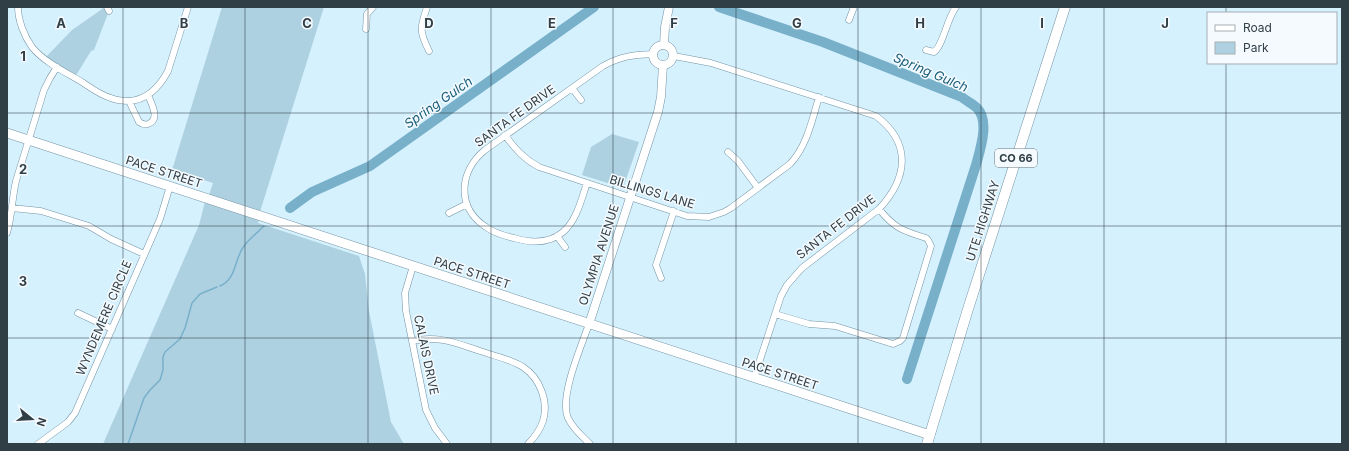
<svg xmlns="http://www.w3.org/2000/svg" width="1349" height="451" viewBox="0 0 1349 451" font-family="Inter,sans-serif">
<rect width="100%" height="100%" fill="#d6f1fe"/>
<path fill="#aed1e2" d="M 105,7 L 109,11 L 94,50 L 91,51 L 75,77 L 45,58 L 72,30 Z
M 222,7 L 324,7 L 259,215 L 260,216 L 258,223 L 359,256 L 365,274 L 369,311 L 391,422 L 404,444 L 103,444 L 199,225 L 206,198 L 208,198 L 213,183 L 172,170 Z
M 612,134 L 639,142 L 623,188 L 582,175 L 591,147 Z"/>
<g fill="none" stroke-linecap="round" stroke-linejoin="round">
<path stroke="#78b0ca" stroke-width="1.5" d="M 220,286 C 237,279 234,259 244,246 C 249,239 257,233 264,226
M 128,444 L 144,398 L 150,390 L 160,380 L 163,370 L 163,357 L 165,352 L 180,339 L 185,328 L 192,303 L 200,294 L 217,287"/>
<path stroke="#78b0ca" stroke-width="10" d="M 719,7 L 823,42 L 962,97 C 966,101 973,104 977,108 C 990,121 980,150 976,165 L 907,379
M 290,208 L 312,192 L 370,166 L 594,7"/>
<g stroke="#7393a3" stroke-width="7">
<path id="minor" d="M 18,7 C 18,20 24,36 32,47 C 44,62 65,72 82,82 C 91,88 100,95 111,98 C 116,100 123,101 129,101 C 147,100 160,86 168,71 L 188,7
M 107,7 L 109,11
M 427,7 C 420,28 419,31 429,51
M 849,20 L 854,7
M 366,29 L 367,14 L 373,7
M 926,50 L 934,52 C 943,46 947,18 956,7
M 674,56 L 711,63 L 876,116 C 912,143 908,178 879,209 L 802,268 L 787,285 L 781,296 L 754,378
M 572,88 L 581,100
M 129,101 L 139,122 C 142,124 145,125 148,124 C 161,120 151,103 148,95
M 505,135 C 515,149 524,159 539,167 L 687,216 L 709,217 L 724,212 L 731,208 L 790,164 C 807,146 812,120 819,97
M 728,152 L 738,161 L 758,188
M 587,183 C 581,200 577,220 563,232 C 549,244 531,243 514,238 C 505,236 494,233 486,227 C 456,208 459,171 485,150 L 603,66 C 621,56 633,55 653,54
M 12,208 L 41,211 L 89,226 L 111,239 L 144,254
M 449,213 L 467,204
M 7,233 C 12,216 12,198 16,181 L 44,90 L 50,78 L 57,67
M 557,236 L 565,247
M 413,266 L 405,293 L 406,311 L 426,410 L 435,428 L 447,444
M 661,278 L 656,265 L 674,211
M 78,313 L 112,329
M 775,314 L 809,324 L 835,326 L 893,344 L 900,341 L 903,338 L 931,246 L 928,240 L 926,238 C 903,231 894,228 879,209
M 589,324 C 581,347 559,397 568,418 C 573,429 582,436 590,444
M 412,341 C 438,335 456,343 480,351 C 494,356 511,359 523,367 C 540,378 549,402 543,421 C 540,430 535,437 528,444
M 38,444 L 68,422 L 75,413 L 160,219 L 170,186"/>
</g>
<g stroke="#7393a3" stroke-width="9">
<path id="tertiary" d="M653 55a10 10 0 1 1 20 0a10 10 0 1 1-20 0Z
M 664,45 L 665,27 L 669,7
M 589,324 L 658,112 L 661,97 L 663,65"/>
</g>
<g stroke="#7393a3" stroke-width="10">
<path id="secondary" d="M 7,133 L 930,435"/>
</g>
<g stroke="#7393a3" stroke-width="11">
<path id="primary" d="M 927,444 L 968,309 L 1065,7"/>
</g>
<use href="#minor" stroke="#fff" stroke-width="6"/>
<use href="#tertiary" stroke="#fff" stroke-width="8"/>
<use href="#secondary" stroke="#fff" stroke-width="9"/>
<use href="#primary" stroke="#fff" stroke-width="10"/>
</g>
<path fill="none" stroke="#303e45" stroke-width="1" stroke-opacity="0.55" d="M 123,7 L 123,444M 245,7 L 245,444M 368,7 L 368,444M 491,7 L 491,444M 613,7 L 613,444M 736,7 L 736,444M 858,7 L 858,444M 981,7 L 981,444M 1104,7 L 1104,444M 1226,7 L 1226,13M 1226,63 L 1226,444M 7,113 L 1342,113M 7,226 L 1342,226M 7,338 L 1342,338"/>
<g text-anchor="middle" stroke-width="3" stroke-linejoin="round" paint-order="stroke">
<rect fill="#f4fafe" stroke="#6b767c" stroke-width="1" x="995" y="149" width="42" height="18" rx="3"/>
<g font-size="11" font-weight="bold" fill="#303e45">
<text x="1016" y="162">CO 66</text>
</g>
<g font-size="12" fill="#303e45" stroke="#f4fafe">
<text transform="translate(515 116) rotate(-36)" y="4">SANTA FE DRIVE</text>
<text transform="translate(164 172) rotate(18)" y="4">PACE STREET</text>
<text transform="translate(652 192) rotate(17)" y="4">BILLINGS LANE</text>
<text transform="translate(983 221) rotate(-72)" y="4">UTE HIGHWAY</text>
<text transform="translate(836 227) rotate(-38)" y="4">SANTA FE DRIVE</text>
<text transform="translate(599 255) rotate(-72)" y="4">OLYMPIA AVENUE</text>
<text transform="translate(472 273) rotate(18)" y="4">PACE STREET</text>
<text transform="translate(104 318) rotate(-67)" y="4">WYNDEMERE CIRCLE</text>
<text transform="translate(426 355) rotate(78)" y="4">CALAIS DRIVE</text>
<text transform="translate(780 374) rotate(18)" y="4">PACE STREET</text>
</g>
<g font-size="13" font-style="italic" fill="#1a5f7b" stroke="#f4fafe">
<text transform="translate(931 72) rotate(23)" y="5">Spring Gulch</text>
<text transform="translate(438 102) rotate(-35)" y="5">Spring Gulch</text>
</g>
</g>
<g font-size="13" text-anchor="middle" font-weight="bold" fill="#303e45" stroke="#f4fafe" stroke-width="3" stroke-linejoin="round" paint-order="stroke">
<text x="61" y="28">A</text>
<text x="184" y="28">B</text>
<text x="307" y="28">C</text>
<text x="429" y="28">D</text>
<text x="552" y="28">E</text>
<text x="674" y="28">F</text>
<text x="797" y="28">G</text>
<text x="920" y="28">H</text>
<text x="1042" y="28">I</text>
<text x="1165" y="28">J</text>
<text x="23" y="61">1</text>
<text x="23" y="174">2</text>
<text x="23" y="286">3</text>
</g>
<rect width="1349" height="451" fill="none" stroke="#303e45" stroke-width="16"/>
<rect x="1207" y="12" width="130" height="52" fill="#f4fafe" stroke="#a6afb4"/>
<rect x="1215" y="25" width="20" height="6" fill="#ffffff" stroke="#a6afb4"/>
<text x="1243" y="32" font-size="12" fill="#303e45">Road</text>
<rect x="1215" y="42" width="20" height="12" fill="#aed1e2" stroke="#a6afb4"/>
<text x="1243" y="52" font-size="12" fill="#303e45">Park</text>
<g transform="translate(32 419) rotate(108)" stroke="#f4fafe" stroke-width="3" paint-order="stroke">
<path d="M0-3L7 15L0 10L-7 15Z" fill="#303e45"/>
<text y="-6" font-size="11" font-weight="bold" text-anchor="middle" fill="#303e45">N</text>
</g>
</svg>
